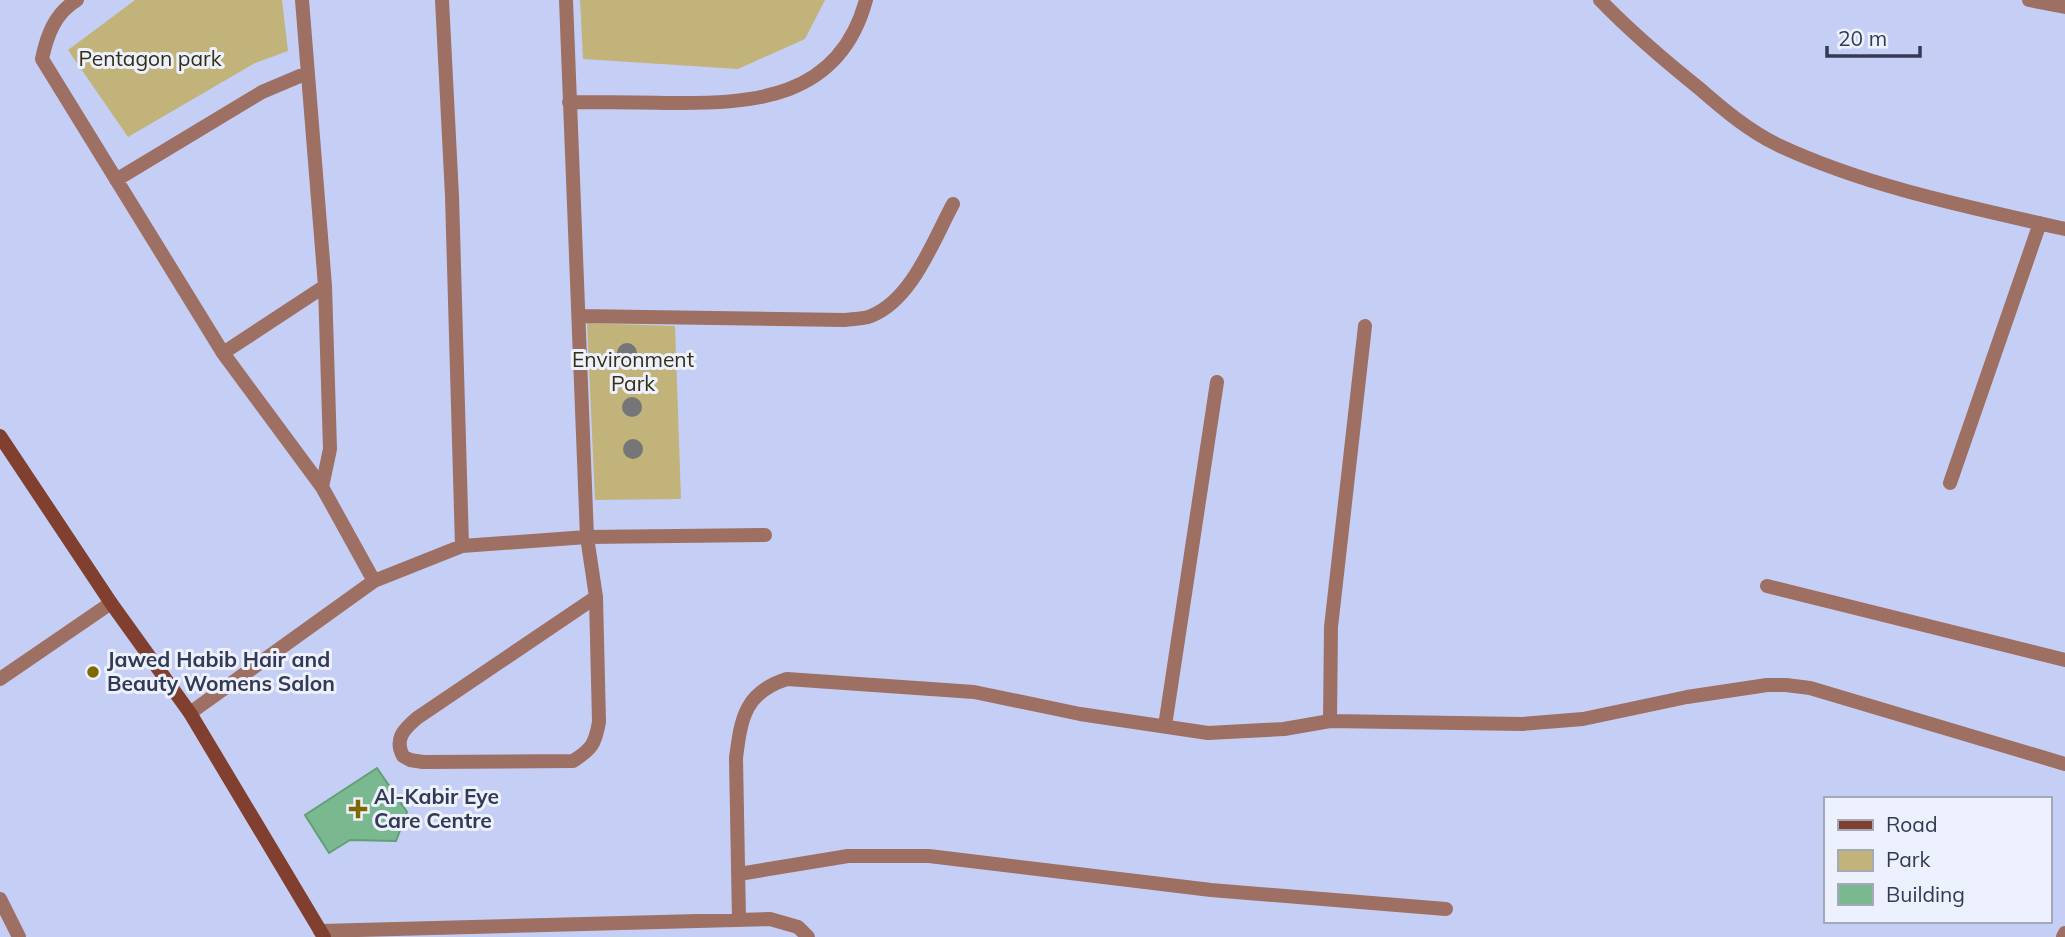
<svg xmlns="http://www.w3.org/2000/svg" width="2065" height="937" viewBox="0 0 2065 937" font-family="Mulish,sans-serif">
<rect width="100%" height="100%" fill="#c5cff5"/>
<path fill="#c2b37b" d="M 135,0 L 282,0 L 288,51 L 255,63 L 128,137 L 68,50 Z
M 580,0 L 825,0 L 805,39 L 738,69 L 583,59 Z
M 587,323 L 675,326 L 681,499 L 595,500 Z"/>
<path fill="#7ab98f" stroke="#61a077" stroke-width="2" d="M 377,768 L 407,812 L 396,841 L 350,840 L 329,853 L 305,815 Z"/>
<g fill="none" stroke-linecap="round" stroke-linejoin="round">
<path stroke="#9e6f63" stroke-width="14" d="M 77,0 C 55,13 47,35 42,59 L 223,353 L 322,487 L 374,581
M 302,0 L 325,286 L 330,449 L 322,487
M 442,0 L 452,196 L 462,546
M 566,0 L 587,537 L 596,597 L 599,722 C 595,744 592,749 573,761 L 423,762 L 410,760 L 403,756 C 394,739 404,729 417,718 L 596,597
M 1600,0 C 1631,32 1665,61 1700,89 C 1724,110 1749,131 1778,145 C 1868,187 1969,207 2065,229
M 2029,0 L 2065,7
M 569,102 C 601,102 633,102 666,103 C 752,104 839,100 866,0
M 116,180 L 262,92 L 307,73
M 579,316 L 845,320 C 853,319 863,319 871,316 C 912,300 933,241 953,204
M 223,353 L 325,286
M 1950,483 L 2040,223
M 1767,586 L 2065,660
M 0,679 L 111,603
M 190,713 L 374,581 L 462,546 L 587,537 L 765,535
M 1330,721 L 1331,627 L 1365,326
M 1165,726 L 1217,382
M 739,874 L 848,856 L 929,856 L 1211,890 L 1446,909
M 0,899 L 19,937
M 739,920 L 736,758 C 741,718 745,692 787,679 L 974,692 L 1080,714 L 1208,733 L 1284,729 L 1330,721 L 1522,724 L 1583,719 L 1687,697 L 1767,685 L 1786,685 L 1810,688 L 1847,699 L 2065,764
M 320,931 L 770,919 L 798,927 L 808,937
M 2063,937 L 2065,933"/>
<path stroke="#813f2f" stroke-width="14" d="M 0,436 L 111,603 L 190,713 L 324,937"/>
</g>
<g fill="#767678">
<circle cx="627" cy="353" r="10"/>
<circle cx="632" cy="407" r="10"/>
<circle cx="633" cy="449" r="10"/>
</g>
<g fill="#7e6800" stroke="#edf1fe" stroke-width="2.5">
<circle cx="93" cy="672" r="7"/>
<path d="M354.5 798.5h7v7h7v7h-7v7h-7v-7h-7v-7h7z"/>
</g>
<g text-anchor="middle" stroke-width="6" stroke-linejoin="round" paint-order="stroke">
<g font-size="21" fill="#362e12" stroke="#edf1fe">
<text x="150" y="66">Pentagon park</text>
<text x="633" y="367">Environment<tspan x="633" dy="24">Park</tspan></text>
</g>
<g font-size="21" font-weight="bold" fill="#343a53" stroke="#edf1fe" text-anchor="start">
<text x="107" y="667">Jawed Habib Hair and<tspan x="107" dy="24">Beauty Womens Salon</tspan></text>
<text x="374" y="804">Al-Kabir Eye<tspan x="374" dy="24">Care Centre</tspan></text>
</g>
</g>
<rect x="1824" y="797" width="228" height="126" fill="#edf1fe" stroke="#a3a8ba" stroke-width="2"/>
<rect x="1838" y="820" width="35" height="10" fill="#813f2f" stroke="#a3a8ba" stroke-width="2"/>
<text x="1886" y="832" font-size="21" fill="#343a53">Road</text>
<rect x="1838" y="850" width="35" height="21" fill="#c2b37b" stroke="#a3a8ba" stroke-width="2"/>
<text x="1886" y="867" font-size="21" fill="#343a53">Park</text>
<rect x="1838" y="884" width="35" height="21" fill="#7ab98f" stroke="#a3a8ba" stroke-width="2"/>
<text x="1886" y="902" font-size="21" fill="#343a53">Building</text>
<path d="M1827 46v10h93v-10" fill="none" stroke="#343a53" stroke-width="3.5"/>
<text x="1838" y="46" font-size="21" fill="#343a53" stroke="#edf1fe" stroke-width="5" paint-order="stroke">20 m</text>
</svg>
